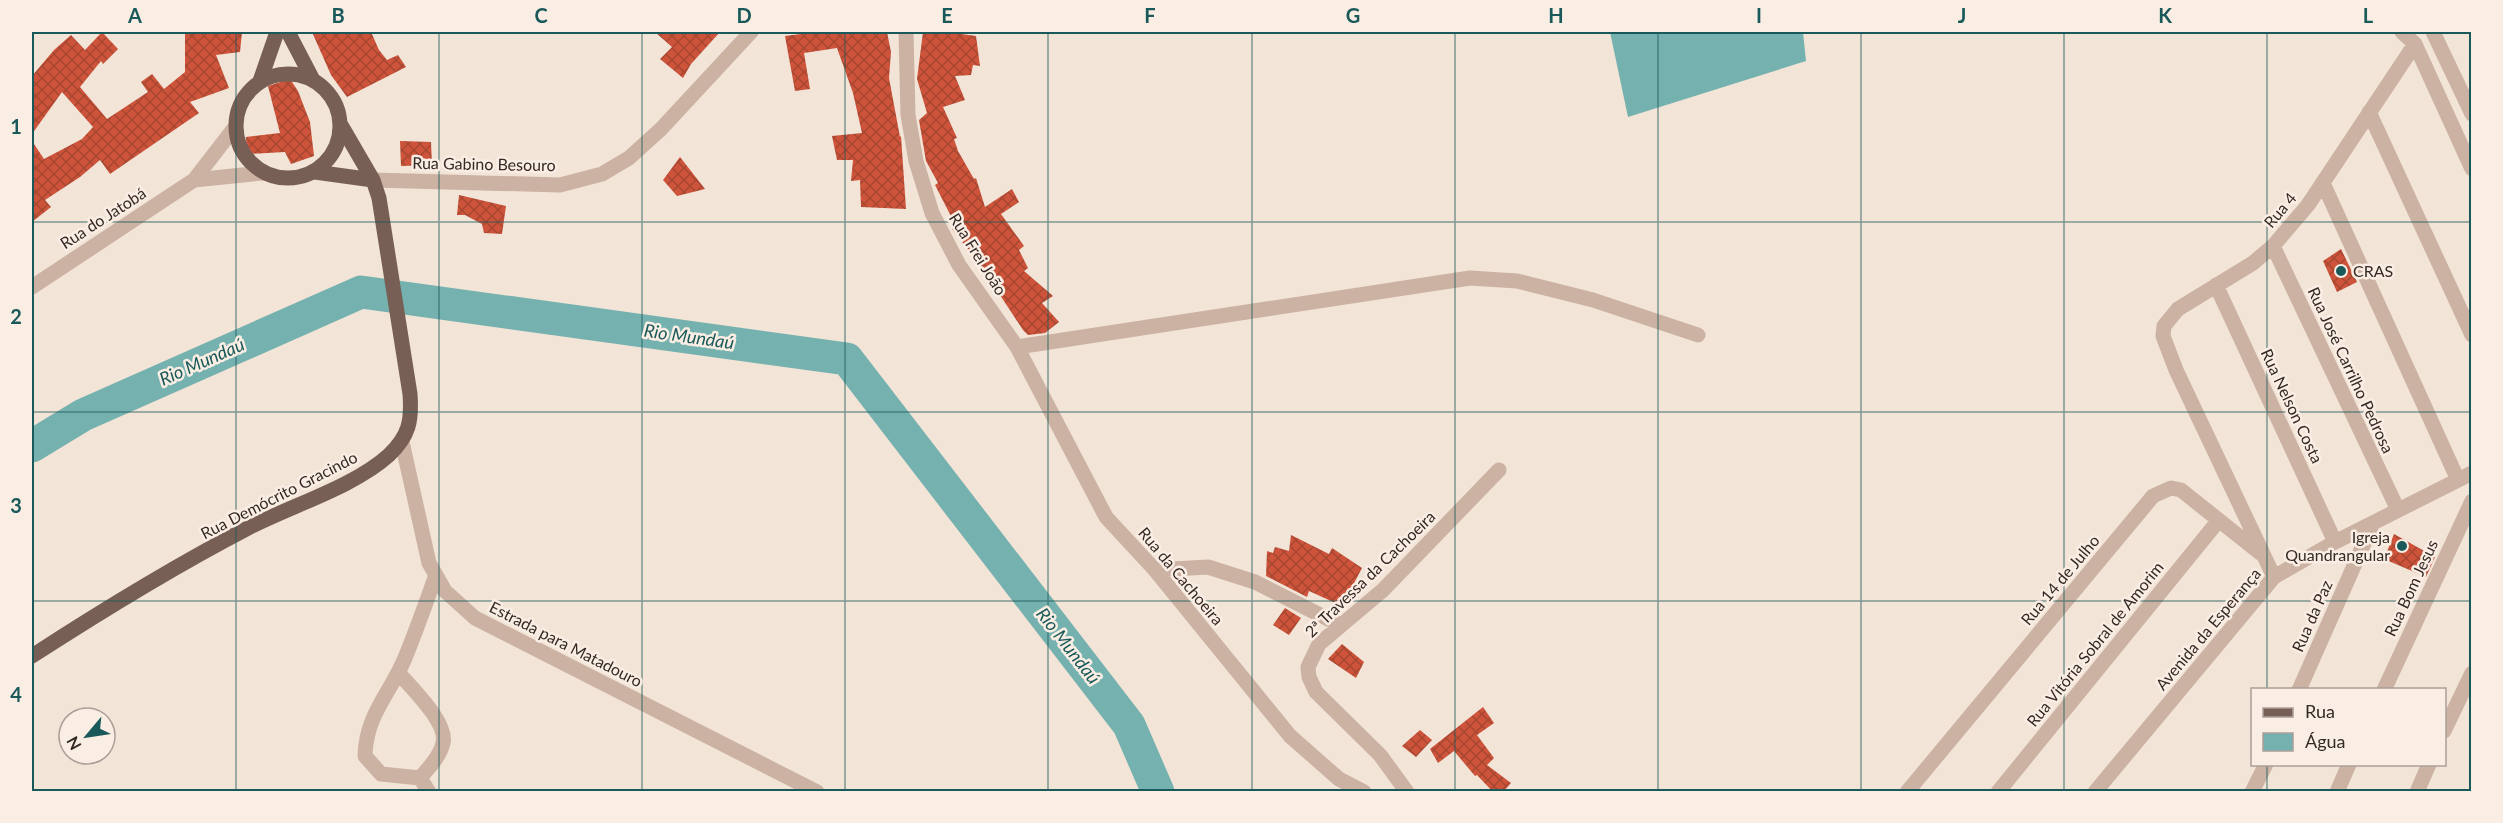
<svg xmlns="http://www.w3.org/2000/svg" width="2503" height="823" viewBox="0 0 2503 823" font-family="Lato,sans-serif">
<defs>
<pattern id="building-cross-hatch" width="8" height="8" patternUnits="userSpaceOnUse" patternTransform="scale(1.5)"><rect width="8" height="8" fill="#cd543a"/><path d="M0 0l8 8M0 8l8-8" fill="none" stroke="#a74631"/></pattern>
</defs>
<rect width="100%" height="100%" fill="#f2e4d7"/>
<path fill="#75b1af" d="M 1610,32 L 1803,32 L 1806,61 L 1628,117 Z"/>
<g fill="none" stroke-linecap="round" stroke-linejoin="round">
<path stroke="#75b1af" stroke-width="33" d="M 32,446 L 83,415 L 361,292 L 847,359 L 1129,725 L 1158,792"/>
</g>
<path fill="url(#building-cross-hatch)" d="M 102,32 L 118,49 L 103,64 L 101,61 L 80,87 L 107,119 L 148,92 L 141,82 L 152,74 L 164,89 L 185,72 L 185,32 L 242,32 L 240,52 L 216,55 L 229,88 L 190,102 L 199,113 L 110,174 L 100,160 L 80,177 L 45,200 L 51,207 L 32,222 L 32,141 L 44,159 L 82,139 L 93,127 L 62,92 L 32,134 L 32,76 L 54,50 L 71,35 L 85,50 Z
M 312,32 L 371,32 L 379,50 L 387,60 L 398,55 L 406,67 L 347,97 L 331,75 Z
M 655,32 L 720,32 L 691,64 L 683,78 L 660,59 L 672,47 Z
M 816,32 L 887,32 L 891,52 L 889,78 L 900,137 L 901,136 L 906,209 L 861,207 L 860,180 L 851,181 L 853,160 L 837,160 L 832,136 L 862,133 L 853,93 L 837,48 L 804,53 L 810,89 L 795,91 L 785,36 Z
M 923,32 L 947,32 L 976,36 L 980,66 L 973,65 L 971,75 L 955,76 L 965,100 L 943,107 L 957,138 L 954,139 L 958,151 L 974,179 L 976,178 L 985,207 L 1012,189 L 1019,202 L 1001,214 L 1024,246 L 1019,250 L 1028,268 L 1024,271 L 1053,296 L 1042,303 L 1059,322 L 1045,333 L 1028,335 L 1023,330 L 981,266 L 952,229 L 956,226 L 935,185 L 938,183 L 926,161 L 919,120 L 927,113 L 917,79 Z
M 290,79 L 298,91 L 310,122 L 314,156 L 291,164 L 285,152 L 247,154 L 246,137 L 280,133 L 268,86 Z
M 400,141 L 431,142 L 432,165 L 401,166 Z
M 680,157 L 705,189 L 677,196 L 663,180 Z
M 459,195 L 506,206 L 502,234 L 484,233 L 482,224 L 465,215 L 457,215 Z
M 2341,249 L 2357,282 L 2337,292 L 2323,261 Z
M 2394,534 L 2435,557 L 2426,577 L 2384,559 Z
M 1291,535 L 1329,554 L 1332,548 L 1362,568 L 1342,606 L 1309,591 L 1307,597 L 1266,576 L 1267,551 L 1273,553 L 1275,547 L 1289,551 Z
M 1285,608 L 1301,618 L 1289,635 L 1273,625 Z
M 1342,644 L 1364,662 L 1356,678 L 1328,659 Z
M 1483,707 L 1494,723 L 1477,735 L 1494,758 L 1487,765 L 1511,783 L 1503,792 L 1493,792 L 1477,775 L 1475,776 L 1454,751 L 1438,763 L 1430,749 Z
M 1420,730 L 1432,740 L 1416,757 L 1402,746 Z"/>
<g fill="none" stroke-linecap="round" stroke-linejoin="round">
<path stroke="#cbb2a3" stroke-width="15" d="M 906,32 L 908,115 L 916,161 L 932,213 L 959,265 L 1017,347 L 1106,517 L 1155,570 L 1290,736 L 1339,779 L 1364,792
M 2402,32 L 2415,44 L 2472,169
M 2433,32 L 2472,114
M 2369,112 L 2472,335
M 194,180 L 262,173
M 373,180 L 560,185 L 602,174 L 629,158 L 661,129 L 751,32
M 2323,183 L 2458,480
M 2273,246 L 2398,510
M 2216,285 L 2335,542
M 32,287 L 194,180 L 235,127
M 1017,347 L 1470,278 L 1517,281 L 1593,300 L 1698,335
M 402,442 L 429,563 L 445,591 L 475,618 L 817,792
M 1155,570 L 1208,567 L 1255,582 L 1340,625
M 2274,577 L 2176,370 L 2163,336 L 2164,326 L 2178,309 L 2253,263 L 2273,246 L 2308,205 L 2415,44
M 398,672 C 411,688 448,722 443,743 C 440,756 429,768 420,778
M 2299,690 L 2373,523
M 2384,690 L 2472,501
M 2444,731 L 2472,673
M 429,792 L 420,778 L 381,774 L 365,756 C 366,714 390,694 405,658 C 416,631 426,603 436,575
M 1407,792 L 1380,755 L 1316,692 L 1309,677 L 1308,667 L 1319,644 L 1383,590 L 1499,470
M 1907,792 L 2153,496 L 2171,488 L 2181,490 L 2260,553
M 1998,792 L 2219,520
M 2095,792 L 2274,577 L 2335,542 L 2472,473
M 2252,792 L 2266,764
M 2337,792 L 2349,764
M 2417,792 L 2429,764"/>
<path stroke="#785f55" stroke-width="15" d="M 288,32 L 313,80
M236 126a52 52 0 1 1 104 0a52 52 0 1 1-104 0Z
M 260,81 L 277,32
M 315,172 L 373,180
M 32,656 C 100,612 175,566 248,528 C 290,506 354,487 389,455 C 409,436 412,421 410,394 L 379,198 L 373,180 L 341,125"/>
</g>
<path fill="none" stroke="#195959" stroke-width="1.5" stroke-opacity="0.55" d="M 236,32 L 236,792M 439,32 L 439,792M 642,32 L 642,792M 845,32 L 845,792M 1048,32 L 1048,792M 1252,32 L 1252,792M 1455,32 L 1455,792M 1658,32 L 1658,792M 1861,32 L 1861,792M 2064,32 L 2064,792M 2267,32 L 2267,690M 32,222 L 2472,222M 32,412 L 2472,412M 32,601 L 2472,601M 2267,764 L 2267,792"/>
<g fill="#195959" stroke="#faeee4" stroke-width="2">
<circle cx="2341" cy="271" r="6"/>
<circle cx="2402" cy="546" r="6"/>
</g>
<g text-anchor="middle" stroke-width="5" stroke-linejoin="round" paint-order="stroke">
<g font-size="16" fill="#352925" stroke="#faeee4">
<text transform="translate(484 164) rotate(1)" y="6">Rua Gabino Besouro</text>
<text transform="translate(2280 210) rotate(-50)" y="6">Rua 4</text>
<text transform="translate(103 218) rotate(-33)" y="6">Rua do Jatobá</text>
<text transform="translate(978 254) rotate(58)" y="6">Rua Frei João</text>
<text transform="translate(2351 370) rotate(65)" y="6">Rua José Carrilho Pedrosa</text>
<text transform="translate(2292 406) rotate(65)" y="6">Rua Nelson Costa</text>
<text transform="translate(279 495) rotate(-27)" y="6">Rua Demócrito Gracindo</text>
<text transform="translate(1370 574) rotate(-44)" y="6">2ª Travessa da Cachoeira</text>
<text transform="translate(1181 576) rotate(50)" y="6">Rua da Cachoeira</text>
<text transform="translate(2060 580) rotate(-50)" y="6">Rua 14 de Julho</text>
<text transform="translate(2411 588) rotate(-65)" y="6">Rua Bom Jesus</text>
<text transform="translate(2312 616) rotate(-66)" y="6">Rua da Paz</text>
<text transform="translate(2208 629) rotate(-50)" y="6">Avenida da Esperança</text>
<text transform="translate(566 644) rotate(27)" y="6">Estrada para Matadouro</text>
<text transform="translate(2095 644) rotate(-51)" y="6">Rua Vitória Sobral de Amorim</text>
</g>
<g font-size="16" fill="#352925" stroke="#faeee4" text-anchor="start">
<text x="2353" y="277">CRAS</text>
<text x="2390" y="543" text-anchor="end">Igreja<tspan x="2390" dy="18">Quandrangular</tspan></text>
</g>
<g font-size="18" font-style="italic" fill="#195959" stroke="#faeee4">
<text transform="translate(689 337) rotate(8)" y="6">Rio Mundaú</text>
<text transform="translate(202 362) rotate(-24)" y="6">Rio Mundaú</text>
<text transform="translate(1068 646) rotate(52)" y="6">Rio Mundaú</text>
</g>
</g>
<rect width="2503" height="823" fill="none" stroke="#faeee4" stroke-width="66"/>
<rect x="2251" y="688" width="195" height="78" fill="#faeee4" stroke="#ab9f98" stroke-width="1.5"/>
<rect x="2263" y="708" width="30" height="9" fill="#785f55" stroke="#ab9f98" stroke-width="1.5"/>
<text x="2305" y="718" font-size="18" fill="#352925">Rua</text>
<rect x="2263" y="733" width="30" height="18" fill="#75b1af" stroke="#ab9f98" stroke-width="1.5"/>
<text x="2305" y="748" font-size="18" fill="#352925">Água</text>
<g transform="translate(87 736) rotate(241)"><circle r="28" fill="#faeee4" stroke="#ab9f98" stroke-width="1.5"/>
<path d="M0-4.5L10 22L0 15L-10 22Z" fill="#195959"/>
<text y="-9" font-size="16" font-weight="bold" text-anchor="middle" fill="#352925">N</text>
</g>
<rect x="33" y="33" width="2437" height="757" fill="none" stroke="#195959" stroke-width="2"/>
<g font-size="20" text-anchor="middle" font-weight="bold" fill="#195959">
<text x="135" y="23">A</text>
<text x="338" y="23">B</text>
<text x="541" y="23">C</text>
<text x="744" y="23">D</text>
<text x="947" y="23">E</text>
<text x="1150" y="23">F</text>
<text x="1353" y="23">G</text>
<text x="1556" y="23">H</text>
<text x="1759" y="23">I</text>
<text x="1962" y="23">J</text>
<text x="2165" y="23">K</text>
<text x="2368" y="23">L</text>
<text x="16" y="134">1</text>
<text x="16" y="324">2</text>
<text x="16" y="513">3</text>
<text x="16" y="702">4</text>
</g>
</svg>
